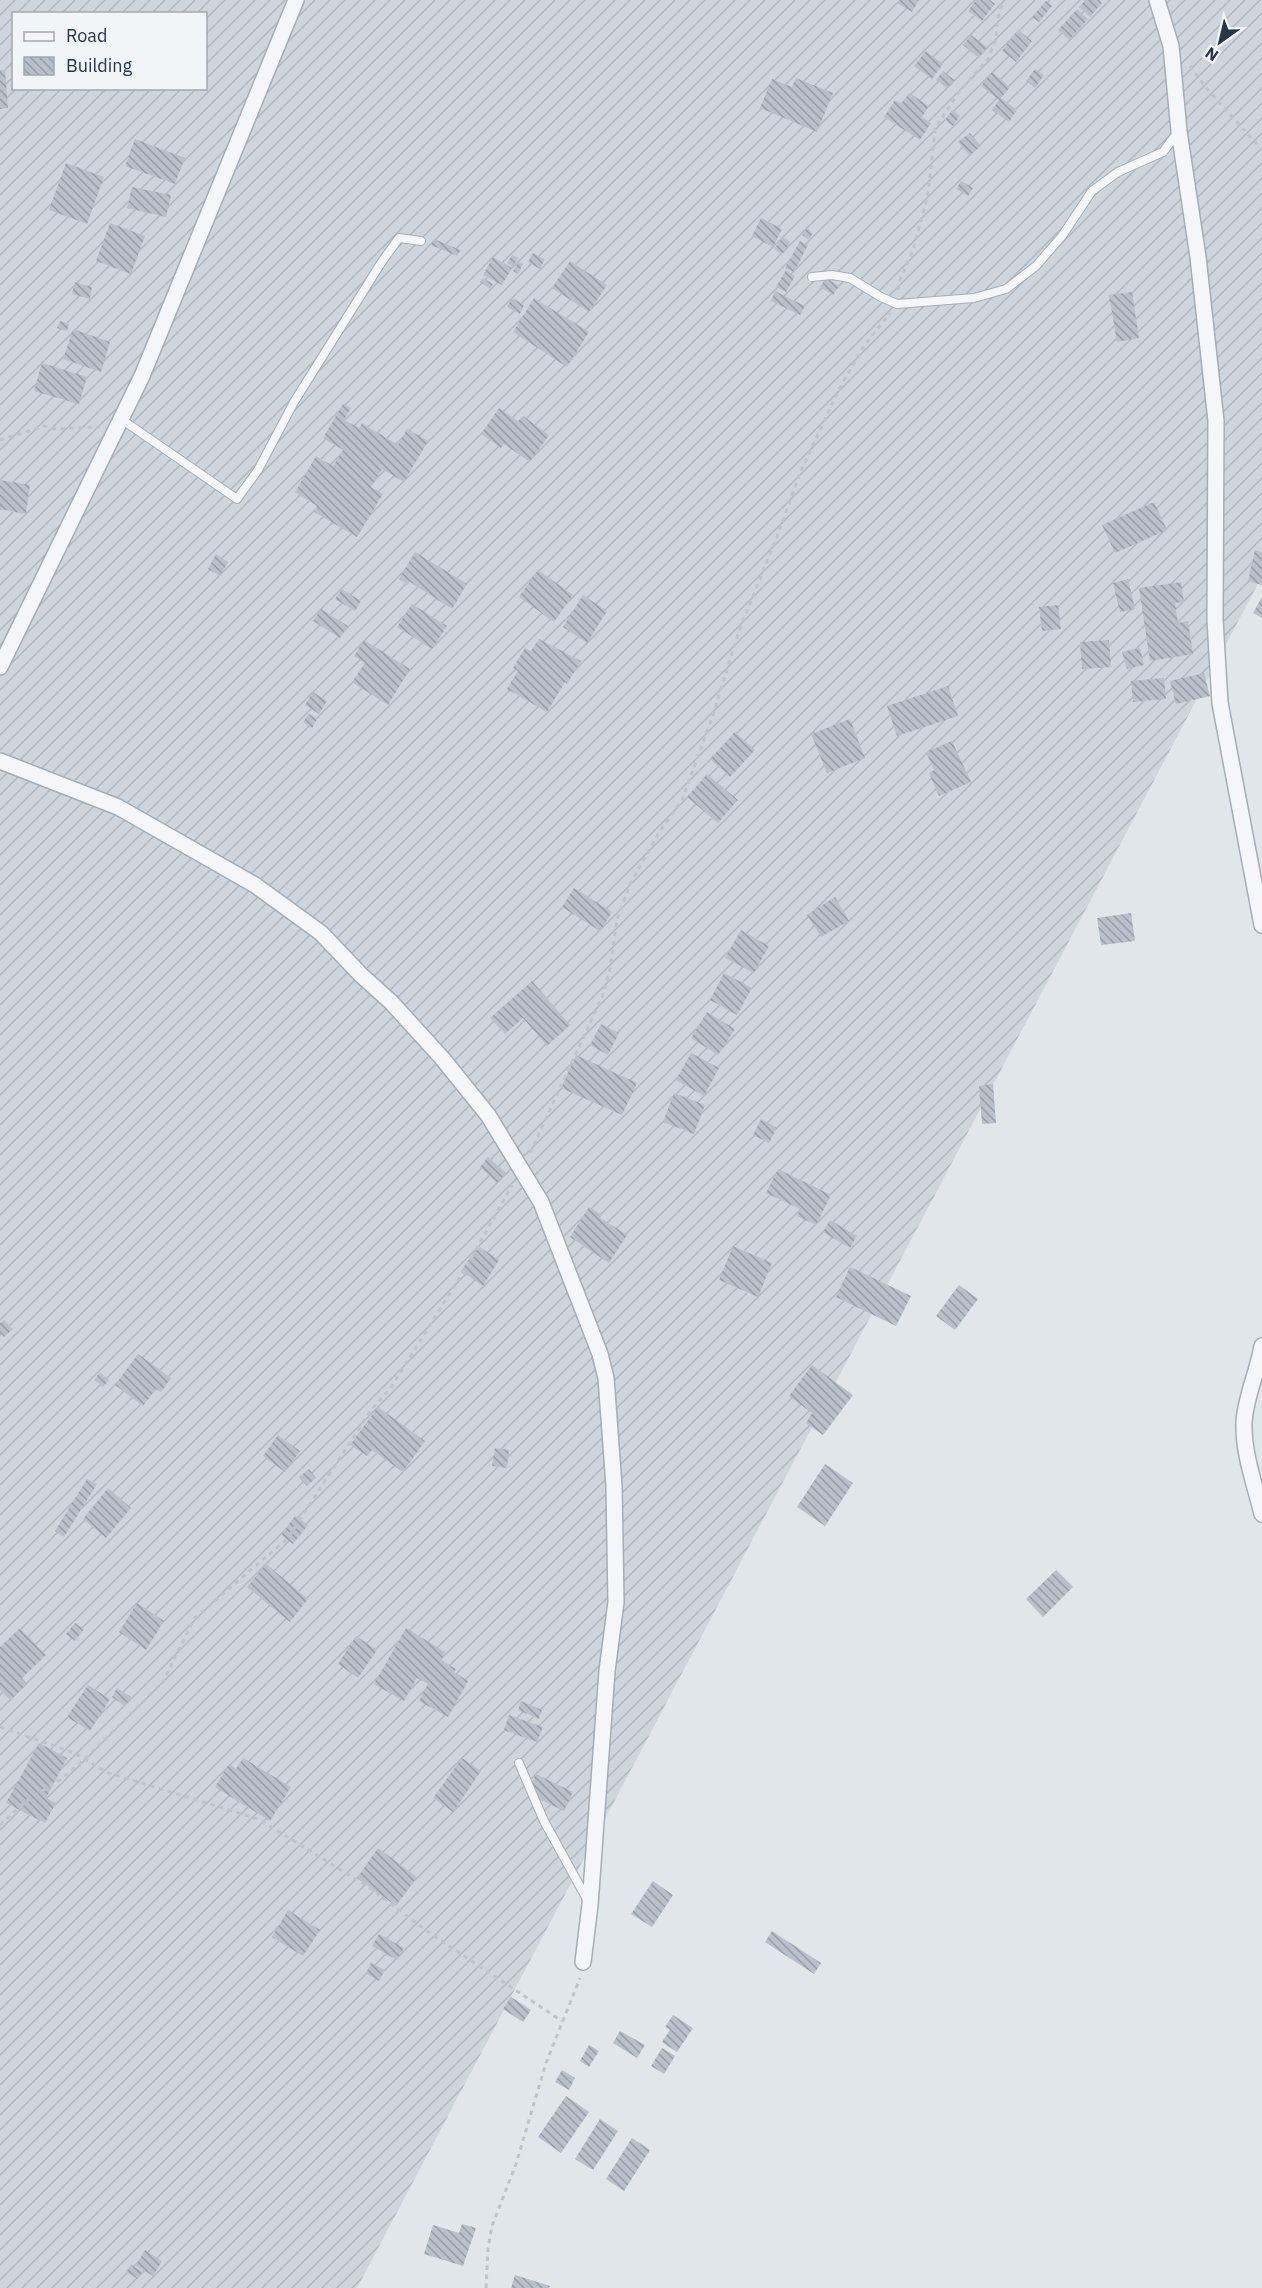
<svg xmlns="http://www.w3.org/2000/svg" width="1262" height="2288" viewBox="0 0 1262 2288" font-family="'IBM Plex Sans',sans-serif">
<defs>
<pattern id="industrial-furrows" width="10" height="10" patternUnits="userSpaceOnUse" patternTransform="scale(1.5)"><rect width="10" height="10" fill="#cfd5dd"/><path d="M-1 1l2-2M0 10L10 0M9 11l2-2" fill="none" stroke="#b2b7bf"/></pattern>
<pattern id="building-back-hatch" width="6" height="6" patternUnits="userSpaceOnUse" patternTransform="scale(1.5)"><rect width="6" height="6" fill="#b8c0ca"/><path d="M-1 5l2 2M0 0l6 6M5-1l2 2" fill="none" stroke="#969da6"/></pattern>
</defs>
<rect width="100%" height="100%" fill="#e1e6eb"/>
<path fill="url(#industrial-furrows)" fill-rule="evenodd" d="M 0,0 L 1262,0 L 1262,576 L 357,2288 L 0,2288 ZM 14,14 L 206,14 L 206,88 L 14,88 Z"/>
<path fill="url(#building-back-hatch)" d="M 899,0 L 919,0 L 912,12 L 897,3 Z
M 976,0 L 990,0 L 995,4 L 982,21 L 968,11 Z
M 1085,0 L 1099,0 L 1102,3 L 1090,17 L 1079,7 Z
M 1046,1 L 1052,6 L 1039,22 L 1032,17 Z
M 1077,9 L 1088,19 L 1069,40 L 1058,30 Z
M 1018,30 L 1032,41 L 1016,62 L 1002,51 Z
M 971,35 L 987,47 L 979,58 L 963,45 Z
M 926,51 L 943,64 L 932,79 L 914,66 Z
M 1035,69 L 1044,75 L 1035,88 L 1026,81 Z
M 0,70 L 5,70 L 8,108 L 0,109 Z
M 943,71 L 954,80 L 947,88 L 936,80 Z
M 992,72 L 1010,87 L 1001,98 L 1017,110 L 1009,122 L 992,110 L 999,100 L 981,86 Z
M 796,78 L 833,93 L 817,132 L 760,108 L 772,79 L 792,87 Z
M 909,93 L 929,106 L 922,117 L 931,123 L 920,140 L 884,117 L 895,100 L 901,104 Z
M 952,110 L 960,116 L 953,126 L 945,120 Z
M 970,133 L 981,146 L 969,155 L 958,142 Z
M 135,139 L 185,158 L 175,184 L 125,166 Z
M 66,163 L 104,177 L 87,224 L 49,210 Z
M 961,181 L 973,188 L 968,196 L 956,189 Z
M 132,187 L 171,195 L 166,217 L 127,208 Z
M 761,218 L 782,229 L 773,247 L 752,236 Z
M 110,223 L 145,236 L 131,274 L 96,261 Z
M 807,228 L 813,233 L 809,240 L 802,235 Z
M 783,237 L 790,242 L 782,255 L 774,249 Z
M 434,239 L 456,248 L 453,253 L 457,248 L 461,250 L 457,256 L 431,245 Z
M 800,241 L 808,245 L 794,272 L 785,268 Z
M 533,253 L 545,259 L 540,269 L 528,262 Z
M 512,255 L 518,258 L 513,267 L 507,263 Z
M 493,257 L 512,268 L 502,285 L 483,275 Z
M 519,261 L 523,264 L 518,274 L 513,271 Z
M 570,261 L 607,285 L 589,312 L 552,288 Z
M 786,270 L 795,276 L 786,292 L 776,287 Z
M 483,278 L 493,284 L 490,289 L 480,282 Z
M 826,278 L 839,286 L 833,295 L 820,287 Z
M 75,282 L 92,287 L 90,299 L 72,294 Z
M 775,291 L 805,306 L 800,315 L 771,301 Z
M 1132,292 L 1139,338 L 1117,342 L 1109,295 Z
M 512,298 L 524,305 L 520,314 L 507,307 Z
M 534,298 L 589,332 L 567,367 L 513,332 Z
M 60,321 L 69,324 L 67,331 L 57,328 Z
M 73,329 L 110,342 L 101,372 L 63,359 Z
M 42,363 L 87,377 L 79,404 L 34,391 Z
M 343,404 L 351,408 L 344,420 L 359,428 L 362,423 L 398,445 L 407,429 L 428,441 L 404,482 L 382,469 L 371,487 L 383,494 L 357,537 L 314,512 L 317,506 L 295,492 L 316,456 L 333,466 L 343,450 L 323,438 Z
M 499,408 L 518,421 L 523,416 L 549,435 L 530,462 L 504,444 L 501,448 L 481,434 Z
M 0,480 L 30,485 L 26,514 L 0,509 Z
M 1154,502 L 1167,530 L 1115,553 L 1102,525 Z
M 1255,550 L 1262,552 L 1262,585 L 1248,581 Z
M 415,552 L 467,584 L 452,609 L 410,582 L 408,585 L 399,579 Z
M 216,554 L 228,562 L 220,576 L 208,569 Z
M 538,570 L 573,595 L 554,622 L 519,597 Z
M 1128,579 L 1135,609 L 1120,612 L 1113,583 Z
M 1181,582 L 1184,602 L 1175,603 L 1178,623 L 1188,621 L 1193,654 L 1150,661 L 1139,588 Z
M 342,589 L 361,601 L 355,611 L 335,599 Z
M 583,595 L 607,611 L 587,643 L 563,627 Z
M 1262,597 L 1262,618 L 1253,613 Z
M 412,604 L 447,626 L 432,649 L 397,627 Z
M 1058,605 L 1061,629 L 1042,631 L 1039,607 Z
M 321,609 L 348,626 L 340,638 L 313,621 Z
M 539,639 L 581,661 L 567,684 L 565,682 L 547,712 L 507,689 L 518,671 L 513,668 L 525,648 L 531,651 Z
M 364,640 L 410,669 L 388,705 L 352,682 L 365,663 L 354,656 Z
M 1109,640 L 1111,667 L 1082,669 L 1080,642 Z
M 1140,648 L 1144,665 L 1127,669 L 1122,652 Z
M 1204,673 L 1210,696 L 1176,704 L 1170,681 Z
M 1164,678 L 1166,699 L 1133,702 L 1131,681 Z
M 948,686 L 958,716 L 897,736 L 887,706 Z
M 313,692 L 327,701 L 319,714 L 305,705 Z
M 309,714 L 317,719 L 312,728 L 303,722 Z
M 850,719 L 865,758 L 827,773 L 811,734 Z
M 735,732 L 755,750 L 730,777 L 710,759 Z
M 952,741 L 971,782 L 939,796 L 929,773 L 934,770 L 926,752 Z
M 707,774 L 738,800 L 718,823 L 687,797 Z
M 574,888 L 612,912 L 600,931 L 562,907 Z
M 835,897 L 849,921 L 821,937 L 807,915 Z
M 1131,913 L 1135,941 L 1101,945 L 1097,918 Z
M 741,930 L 769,946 L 754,973 L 725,958 Z
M 724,973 L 752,988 L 737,1015 L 710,1000 Z
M 532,981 L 570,1025 L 547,1046 L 523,1018 L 505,1034 L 490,1018 Z
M 707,1012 L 735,1029 L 718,1055 L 691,1038 Z
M 601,1024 L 619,1033 L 608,1055 L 590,1045 Z
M 691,1053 L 719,1068 L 704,1096 L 676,1080 Z
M 576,1055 L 637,1083 L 622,1115 L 561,1088 Z
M 993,1084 L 996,1123 L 982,1124 L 979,1086 Z
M 674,1093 L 705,1105 L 694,1134 L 663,1122 Z
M 761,1119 L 777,1128 L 769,1143 L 753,1135 Z
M 488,1157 L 506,1173 L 497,1183 L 480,1167 Z
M 778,1169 L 831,1195 L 816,1225 L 797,1216 L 800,1209 L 766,1193 Z
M 589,1207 L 602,1215 L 600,1218 L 627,1235 L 609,1263 L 570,1237 Z
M 830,1220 L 857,1236 L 850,1248 L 823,1232 Z
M 478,1246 L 499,1260 L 483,1286 L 461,1271 Z
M 733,1246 L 772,1263 L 758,1297 L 719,1280 Z
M 850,1267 L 911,1296 L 896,1326 L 836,1297 Z
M 959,1285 L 978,1299 L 955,1330 L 936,1316 Z
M 4,1320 L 13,1329 L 4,1337 L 0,1333 L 0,1323 Z
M 138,1354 L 171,1378 L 161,1392 L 156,1389 L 143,1406 L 115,1385 Z
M 812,1365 L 853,1395 L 823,1435 L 806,1423 L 812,1413 L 789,1396 Z
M 100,1372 L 109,1380 L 103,1387 L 94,1380 Z
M 378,1407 L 425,1441 L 403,1472 L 372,1450 L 367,1456 L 350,1445 Z
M 278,1435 L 300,1451 L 285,1472 L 263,1456 Z
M 495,1448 L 509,1450 L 507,1468 L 492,1466 Z
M 825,1464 L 853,1483 L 825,1526 L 797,1507 Z
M 309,1469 L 316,1478 L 307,1486 L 299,1477 Z
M 87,1479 L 97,1484 L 64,1537 L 55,1531 Z
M 108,1488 L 131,1508 L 106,1538 L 83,1519 Z
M 295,1516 L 308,1525 L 293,1544 L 281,1535 Z
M 266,1564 L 308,1599 L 290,1622 L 247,1587 Z
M 1056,1570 L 1073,1587 L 1043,1617 L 1026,1599 Z
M 137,1603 L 164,1621 L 146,1650 L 119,1632 Z
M 75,1623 L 84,1629 L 75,1641 L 66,1634 Z
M 20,1628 L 46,1655 L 22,1678 L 27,1684 L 10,1700 L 0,1690 L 0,1647 Z
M 406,1628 L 445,1652 L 441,1660 L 456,1669 L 454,1672 L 468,1681 L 448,1717 L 419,1701 L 428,1684 L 417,1678 L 404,1701 L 374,1684 Z
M 356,1636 L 377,1650 L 358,1678 L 338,1664 Z
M 88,1685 L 110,1699 L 90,1731 L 67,1717 Z
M 117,1688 L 131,1697 L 125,1706 L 112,1697 Z
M 521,1701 L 542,1710 L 539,1719 L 518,1710 Z
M 509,1715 L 543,1727 L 537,1742 L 504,1730 Z
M 39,1743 L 67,1758 L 46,1798 L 56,1803 L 45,1823 L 6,1803 Z
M 243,1758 L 291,1787 L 270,1821 L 215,1787 L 229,1764 L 236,1769 Z
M 462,1758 L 481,1771 L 453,1812 L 433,1798 Z
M 536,1774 L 573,1792 L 564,1811 L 527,1793 Z
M 378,1848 L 417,1877 L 396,1906 L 357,1878 Z
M 653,1881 L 673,1895 L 652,1927 L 631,1914 Z
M 288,1910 L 320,1930 L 303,1956 L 272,1937 Z
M 772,1931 L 821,1963 L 814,1974 L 765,1942 Z
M 379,1934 L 404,1948 L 397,1960 L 372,1946 Z
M 371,1963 L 385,1970 L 379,1981 L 366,1973 Z
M 511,1997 L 531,2010 L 523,2022 L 503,2009 Z
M 673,2015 L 693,2028 L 677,2052 L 662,2042 L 670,2030 L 665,2027 Z
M 620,2031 L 645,2045 L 637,2058 L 613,2043 Z
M 589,2045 L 599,2051 L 589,2067 L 580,2061 Z
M 662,2048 L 675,2056 L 664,2074 L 651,2066 Z
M 562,2070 L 575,2078 L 569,2090 L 555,2082 Z
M 566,2096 L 589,2112 L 561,2153 L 538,2137 Z
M 600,2119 L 618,2131 L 593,2170 L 575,2159 Z
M 632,2138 L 650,2150 L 624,2191 L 606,2179 Z
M 462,2224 L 476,2228 L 463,2266 L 424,2254 L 433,2225 L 459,2233 Z
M 145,2250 L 162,2261 L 153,2276 L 136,2266 Z
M 131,2265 L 142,2271 L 138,2279 L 126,2272 Z
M 515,2275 L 550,2286 L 549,2288 L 511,2288 Z"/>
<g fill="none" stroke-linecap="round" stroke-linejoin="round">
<g stroke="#a5adb6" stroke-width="10">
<path id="lane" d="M 812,277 L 832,275 L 850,278 L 881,297 L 897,304 L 974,298 L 1006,289 L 1036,266 L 1062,236 L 1092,191 L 1118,172 L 1163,152 L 1178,132
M 121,419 L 237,499 L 258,470 L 294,402 L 381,263 L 399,238 L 421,241
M 519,1763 L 544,1821 L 588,1901"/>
</g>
<g stroke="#a5adb6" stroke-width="18">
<path id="street" d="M 1157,0 L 1171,46 L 1179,131 L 1198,257 L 1216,421 L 1215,620 L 1220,703 L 1262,925
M 0,667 L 142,376 L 296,0
M 0,761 L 118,807 L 255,885 L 321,933 L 361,975 L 391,1002 L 442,1058 L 488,1115 L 541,1202 L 600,1354 L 606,1378 L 614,1486 L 616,1602 L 607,1671 L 590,1905 L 583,1962
M 1262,1346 C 1258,1372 1245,1397 1244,1423 C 1243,1453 1255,1485 1262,1514"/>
</g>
<path stroke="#bfc4ca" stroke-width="3" stroke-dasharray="4.5 4.5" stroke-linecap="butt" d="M 1190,66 L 1208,90 L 1262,150
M 898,290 L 900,280 L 913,250 L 928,194 L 935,129 L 958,93 L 988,59 L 996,39 L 997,21 L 1003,0
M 0,440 L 45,426 L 54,429 L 100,427
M 530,1153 L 602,997 L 610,969 L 617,920 L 630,884 L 660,831 L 682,800 L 712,718 L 739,631 L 777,537 L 800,473 L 839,389 L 864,346 L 890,313
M 0,1727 L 75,1753 L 106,1772 L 258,1819 L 367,1886 L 431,1934 L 562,2021
M 0,1825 L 25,1802 L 61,1779 L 83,1761 L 163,1682 L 194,1619 L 288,1538 L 371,1410 L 390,1389 L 467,1266 L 512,1185
M 486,2288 L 488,2248 L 492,2226 L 516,2164 L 546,2063 L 580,1978"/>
<use href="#lane" stroke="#f4f6f9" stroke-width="8"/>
<use href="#street" stroke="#f4f6f9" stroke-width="15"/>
</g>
<rect x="12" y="12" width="195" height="78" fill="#f1f5f8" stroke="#a0a8b0" stroke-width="1.5"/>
<rect x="24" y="32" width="30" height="9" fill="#f4f6f9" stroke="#a0a8b0" stroke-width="1.5"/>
<text x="66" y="42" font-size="18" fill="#273545">Road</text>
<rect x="24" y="57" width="30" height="18" fill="url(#building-back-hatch)" stroke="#a0a8b0" stroke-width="1.5"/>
<text x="66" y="72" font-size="18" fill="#273545">Building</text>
<g transform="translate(1220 42) rotate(214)" stroke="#f1f5f8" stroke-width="4.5" paint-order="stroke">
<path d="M0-4.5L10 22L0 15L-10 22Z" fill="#273545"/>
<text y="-9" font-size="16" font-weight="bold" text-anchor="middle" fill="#273545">N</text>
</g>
</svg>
